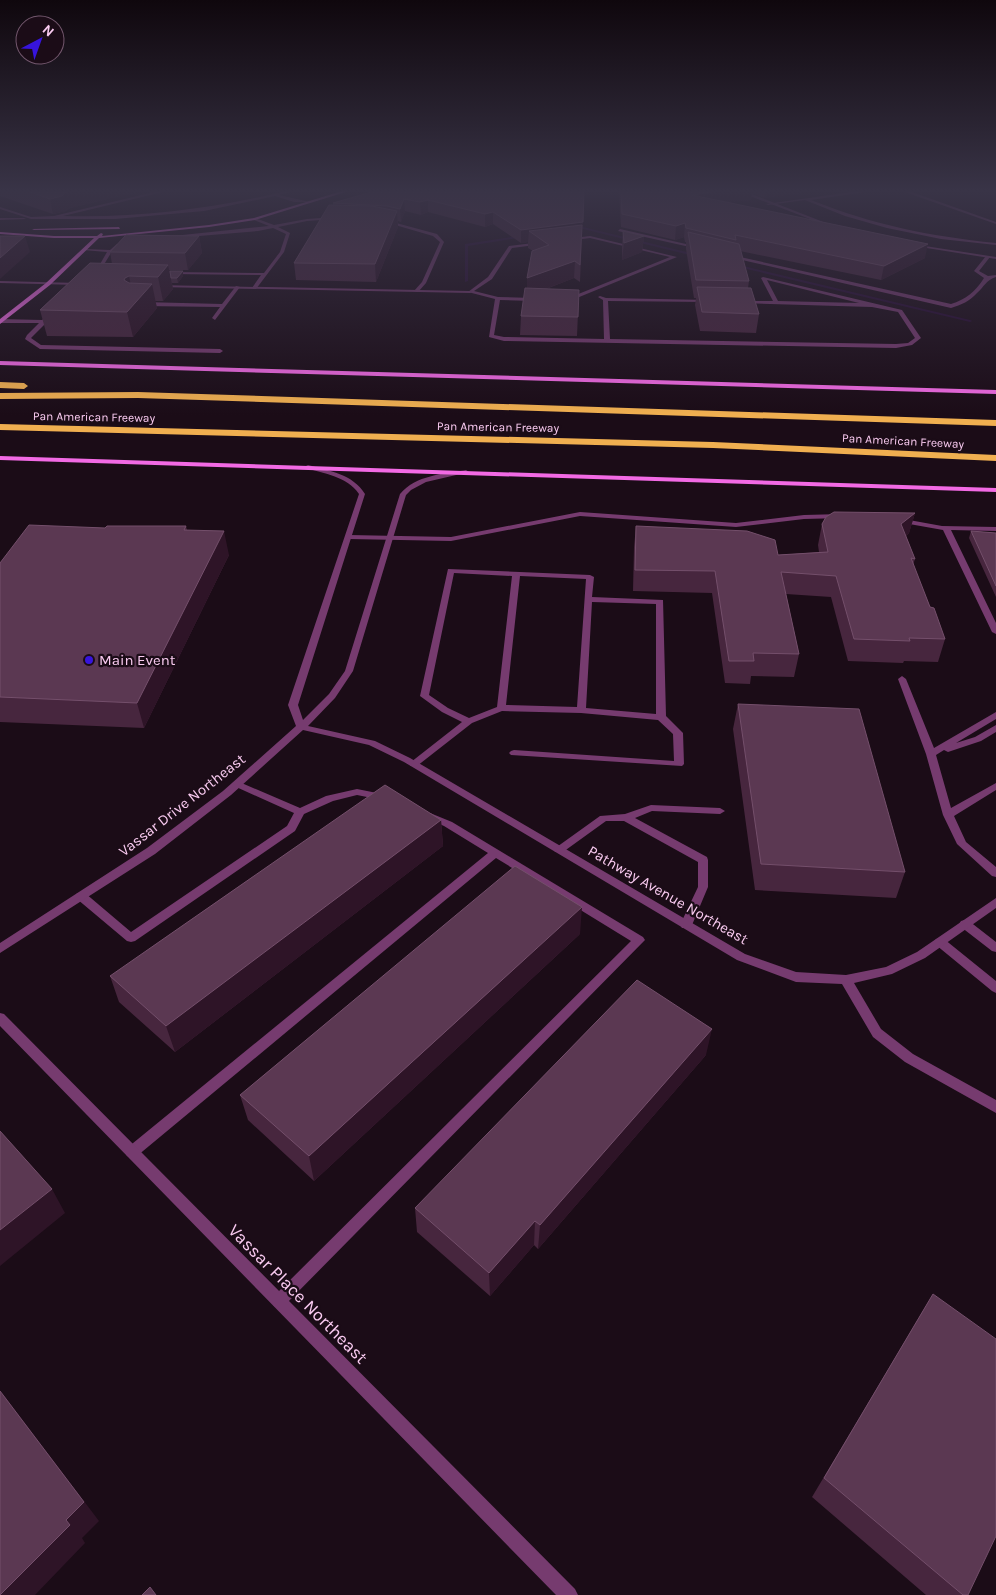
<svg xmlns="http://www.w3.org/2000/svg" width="996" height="1595" viewBox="0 0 996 1595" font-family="Karla,sans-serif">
<rect width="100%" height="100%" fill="#1b0c17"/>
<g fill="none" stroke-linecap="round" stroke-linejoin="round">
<path fill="#280c34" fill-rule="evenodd" d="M 583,227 L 699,255 L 700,256 L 698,257 L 583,229 L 572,231 L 570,230 Z
M 525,235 L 524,237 L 468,246 L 468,281 L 465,282 L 465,244 Z
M 735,264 L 970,320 L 972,321 L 970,322 L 734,266 Z"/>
<path fill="#763b6f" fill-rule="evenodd" d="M 158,191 L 167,191 L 63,216 C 139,218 212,209 286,191 L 294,191 L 279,195 L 310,202 L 294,202 L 275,196 L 204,211 L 115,219 L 31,219 L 0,209 L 0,207 L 31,217 L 54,216 Z
M 858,191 L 872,191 L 811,200 C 874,225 928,236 996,243 L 996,245 L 941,239 L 887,228 L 845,216 L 805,200 L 768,205 L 766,204 Z
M 902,191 L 909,191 L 996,222 L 996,224 Z
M 334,217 L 335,219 L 307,221 L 278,227 L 290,233 L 284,252 L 256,289 L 252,288 L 261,275 L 171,274 L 169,273 L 171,272 L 264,273 L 280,252 L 286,234 L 273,228 L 258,231 L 175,238 L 173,236 L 269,226 L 254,220 L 255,218 L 274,225 L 307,219 Z
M 0,218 L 24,218 L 26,219 L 0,220 Z
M 385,220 L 437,234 L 444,242 L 426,283 L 418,292 L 414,291 L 422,282 L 440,242 L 433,236 L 385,222 Z
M 620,229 L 699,247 L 701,248 L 699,249 L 618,231 Z
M 590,236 L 677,257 L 567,302 L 500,300 L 494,335 L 504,337 L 604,339 L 603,300 L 598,297 L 600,296 L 606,298 L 709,300 L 711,301 L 709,302 L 608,301 L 610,339 L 896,344 L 908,343 L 915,338 L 898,312 L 872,307 L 741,303 L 743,301 L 773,301 L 761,278 L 763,277 L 902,310 L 921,338 L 912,345 L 896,348 L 504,341 L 489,337 L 495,299 L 468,292 L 488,277 L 509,246 ZM 590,238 L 670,257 L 566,299 L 498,297 L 474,291 L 492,279 L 512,248 ZM 767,280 L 859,303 L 778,301 Z
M 117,244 L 121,245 L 111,253 L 103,266 L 106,269 L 111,270 L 109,272 L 102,271 L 99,266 L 107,252 L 83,250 L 85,249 L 110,250 Z
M 731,255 L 951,304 C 965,300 976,291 984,278 L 974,271 L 986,256 L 990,257 L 979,271 L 988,276 L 996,275 L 996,277 C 986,280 984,287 977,293 C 970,301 961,305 951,308 L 729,257 Z
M 236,286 L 240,287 L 215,320 L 212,318 L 220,307 L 143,306 L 140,304 L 143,302 L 222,304 Z
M 49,314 L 54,315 L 31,338 L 41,345 L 220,349 L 223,351 L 220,353 L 40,349 L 25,339 L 27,335 L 39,323 L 0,323 L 0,319 L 42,320 Z
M 580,512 L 736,523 L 804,515 L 842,514 L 846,516 L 842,518 L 804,519 L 736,527 L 580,516 L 451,541 L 349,539 L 345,537 L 349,535 L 451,537 Z
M 898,518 L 942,526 L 996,527 L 996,531 L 951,530 L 996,623 L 996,634 L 992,632 L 943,530 L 898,522 Z
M 448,569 L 590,575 L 594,577 L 592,597 L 663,600 L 666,716 L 683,733 L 684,764 L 682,766 L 511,755 L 509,753 L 511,751 L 514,750 L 674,761 L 673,734 L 658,720 L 581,713 L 502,711 L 472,723 L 417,766 L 411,766 L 409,764 L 411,762 L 462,722 L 442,712 L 420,696 ZM 454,573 L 512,576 L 497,707 L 469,718 L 448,708 L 429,695 ZM 520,576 L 586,579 L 577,707 L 506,705 ZM 592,602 L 656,604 L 656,714 L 586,708 Z
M 902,676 L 906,679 L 934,748 L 996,712 L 996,719 L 956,743 L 975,737 L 996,725 L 996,732 L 981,741 L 948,752 L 944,750 L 936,755 L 951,808 L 996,783 L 996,790 L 954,816 L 966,842 L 996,867 L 996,877 L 992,876 L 957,844 L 943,815 L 926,754 L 898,679 Z
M 237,781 L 300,808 L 326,796 L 357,789 L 382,794 L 387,797 L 382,800 L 357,795 L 333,801 L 304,814 L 295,831 L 135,941 L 131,942 L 127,941 L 77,899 L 76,896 L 77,893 L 85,893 L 131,932 L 287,826 L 294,813 L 234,786 L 232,784 L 234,782 Z
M 651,805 L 720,808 L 725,811 L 720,814 L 652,811 L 635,818 L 707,857 L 708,860 L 708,887 L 692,925 L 690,928 L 682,928 L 680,925 L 698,887 L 698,862 L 624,821 L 606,821 L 563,852 L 555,852 L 554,849 L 600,816 L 625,814 Z
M 430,813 L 452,822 L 643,937 L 645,940 L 284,1306 L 279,1309 L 274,1306 L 271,1301 L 274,1296 L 631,941 L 496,858 L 137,1156 L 132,1158 L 127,1156 L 125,1152 L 127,1148 L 488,853 L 444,826 L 426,818 L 425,816 Z
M 965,920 L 969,921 L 996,942 L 996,952 L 992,951 L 961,927 L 959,924 L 961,921 Z
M 940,938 L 944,939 L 996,981 L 996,993 L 992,991 L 936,945 L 934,942 L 936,939 Z"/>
<path fill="#763b6f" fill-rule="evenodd" d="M 737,191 L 744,191 L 831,225 L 828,226 Z
M 912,244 L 996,257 L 996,259 L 914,246 Z
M 0,281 L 79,283 L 81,284 L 79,285 L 0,283 Z
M 156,285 L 470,291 L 472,292 L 470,293 L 158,287 Z
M 308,465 C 329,471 353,474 365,494 L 298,705 L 303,720 L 329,694 L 345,671 L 400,494 C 416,475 443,474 466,470 L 469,472 L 426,482 L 411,490 L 406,495 L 353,671 L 335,698 L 308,726 L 375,741 L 410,758 L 745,954 L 796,972 L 846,975 L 886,967 L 917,952 L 996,898 L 996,908 L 925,958 L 892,974 L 854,983 L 881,1029 L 913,1054 L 996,1100 L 996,1113 L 905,1062 L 873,1037 L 842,984 L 796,982 L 737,960 L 404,762 L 369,745 L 303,730 L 231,795 L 155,854 L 0,953 L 0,943 L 147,848 L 223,791 L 296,726 L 288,705 L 359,494 C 347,476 324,474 306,468 L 306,466 Z
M 0,1013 L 4,1014 L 575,1589 L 578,1595 L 556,1595 L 0,1026 Z"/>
<path fill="#f26ae4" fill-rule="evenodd" d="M 342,191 L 349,191 L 255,220 L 209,227 L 99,238 L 50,285 L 0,324 L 0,319 L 46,283 L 94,238 L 54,238 L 0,234 L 0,232 L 54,236 L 97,236 L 101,233 L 103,234 L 102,236 L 209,225 L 254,218 Z
M 119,227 L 120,229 L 34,230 L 32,229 Z
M 0,361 L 996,390 L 996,394 L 0,365 Z
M 0,456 L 996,488 L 996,492 L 0,460 Z"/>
<path fill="#f0af50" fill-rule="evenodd" d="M 0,382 L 24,383 L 28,386 L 24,389 L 0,388 Z
M 138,392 L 996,420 L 996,426 L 138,398 L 0,399 L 0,393 Z
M 0,424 L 713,442 L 996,455 L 996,461 L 713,448 L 0,430 Z"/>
</g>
<path fill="#47263e" d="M 0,191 L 141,191 L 70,208 L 66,211 L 53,214 L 0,196 Z
M 584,191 L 580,282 L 574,278 L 546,289 L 579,290 L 577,336 L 520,335 L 521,316 L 527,288 L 527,278 L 533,251 L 528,248 L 528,242 L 521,243 L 493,224 L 485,227 L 428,212 L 421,215 L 405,211 L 401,222 L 398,221 L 398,227 L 376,282 L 296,280 L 294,263 L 333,205 L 333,203 L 374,192 Z
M 619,191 L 814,191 L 764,198 L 752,193 L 751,200 L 729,202 L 925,258 L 881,280 L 740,251 L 749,281 L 748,288 L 759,314 L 756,333 L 700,331 L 695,305 L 696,298 L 694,298 L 686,249 L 686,242 L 685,242 L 684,237 L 675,240 L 621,227 Z
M 623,231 L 644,236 L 642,252 L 622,260 L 622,247 Z
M 199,236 L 202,253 L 188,270 L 169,270 L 170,271 L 183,276 L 178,283 L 172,283 L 173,289 L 163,301 L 155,301 L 157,308 L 133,337 L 47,336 L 40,310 L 112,264 L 110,252 Z
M 915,513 L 909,533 L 906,536 L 915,559 L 913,565 L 930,607 L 945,639 L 938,662 L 904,661 L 903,663 L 848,661 L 831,597 L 786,594 L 799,654 L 794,677 L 751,676 L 750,684 L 725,683 L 712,593 L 633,591 L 634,547 L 636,526 L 778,555 L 819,552 L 818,545 L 822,524 Z
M 186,526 L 187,530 L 229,555 L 144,728 L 0,722 L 0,563 L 105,528 Z
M 971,531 L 996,533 L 996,597 L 969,538 Z
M 738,704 L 905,872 L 896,898 L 755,890 L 733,729 Z
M 441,820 L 443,846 L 175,1052 L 119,1002 L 110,976 Z
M 580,934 L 314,1181 L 248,1120 L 240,1095 Z
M 706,1055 L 538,1249 L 534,1245 L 490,1296 L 417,1232 L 415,1208 Z
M 933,1294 L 968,1595 L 926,1595 L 812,1497 Z"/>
<path fill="#2e1427" d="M 71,191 L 141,191 L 70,208 L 66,211 L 53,214 L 50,199 Z
M 584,191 L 580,282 L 582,235 L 529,231 L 528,242 L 521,243 L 521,230 Z
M 718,191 L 752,191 L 751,200 L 690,207 L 692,195 Z
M 765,191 L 814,191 L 764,198 Z
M 404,199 L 405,211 L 401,222 L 400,209 Z
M 428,200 L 428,212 L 421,215 L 420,202 Z
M 397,211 L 398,227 L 376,282 L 375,264 Z
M 493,212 L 493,224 L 485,227 L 485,214 Z
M 685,223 L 684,237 L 675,240 L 676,226 Z
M 25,236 L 30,252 L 0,279 L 0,258 Z
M 199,236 L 202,253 L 188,270 L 185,253 Z
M 644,236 L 642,252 L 622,260 L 624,243 Z
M 928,244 L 925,258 L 881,280 L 884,266 Z
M 575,261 L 574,278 L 527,296 L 527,278 Z
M 168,265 L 173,289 L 163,301 L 158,277 Z
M 183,271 L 183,276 L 178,283 L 177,278 Z
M 129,276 L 134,300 L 124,280 L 125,278 Z
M 152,284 L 157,308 L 133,337 L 127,312 Z
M 915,513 L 909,533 L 895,545 L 901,524 Z
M 224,531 L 229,555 L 144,728 L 137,703 Z
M 441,820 L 443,846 L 175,1052 L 166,1026 Z
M 582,907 L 580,934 L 314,1181 L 309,1156 Z
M 712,1029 L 706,1055 L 538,1249 L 540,1225 Z
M 52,1189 L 65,1213 L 0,1266 L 0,1230 Z
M 535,1221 L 534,1245 L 490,1296 L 489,1273 Z
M 0,1390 L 99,1521 L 82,1538 L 85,1543 L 35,1595 L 0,1595 L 66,1520 Z"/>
<path fill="#5b3852" stroke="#744f6b" d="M 27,191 L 71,191 L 66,192 L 62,196 L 50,199 Z
M 375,191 L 584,191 L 583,222 L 521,230 L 493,212 L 485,214 L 428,200 L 420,202 L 404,199 L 400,209 L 387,206 L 333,203 Z
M 621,191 L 718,191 L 692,195 L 928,244 L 884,266 L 735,235 L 736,240 L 686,228 L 685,223 L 676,226 L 622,214 Z
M 329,205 L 372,206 L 397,211 L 375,264 L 294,263 Z
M 582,225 L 580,265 L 575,261 L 527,278 L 532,251 L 549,245 L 529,231 Z
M 623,231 L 644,236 L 624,243 Z
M 688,232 L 739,244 L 749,281 L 696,280 Z
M 126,235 L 199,236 L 185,253 L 110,252 Z
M 0,236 L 25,236 L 0,258 Z
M 90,263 L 168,265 L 158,277 L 129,276 L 125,278 L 124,280 L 129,283 L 152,284 L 127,312 L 40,310 Z
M 170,271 L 183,271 L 177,278 L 171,278 Z
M 697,287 L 751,288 L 759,314 L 702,312 Z
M 525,288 L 579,290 L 578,317 L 521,316 Z
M 834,512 L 915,513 L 901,524 L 915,559 L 911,558 L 930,607 L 934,608 L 945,639 L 909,638 L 910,641 L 854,639 L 836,576 L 781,572 L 799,654 L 753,653 L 754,661 L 729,661 L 715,571 L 635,570 L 636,526 L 747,531 L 775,540 L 778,555 L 828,552 L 822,524 L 826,517 Z
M 29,525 L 105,528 L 107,526 L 186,526 L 184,530 L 224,531 L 137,703 L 0,697 L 0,563 Z
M 971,531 L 996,533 L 996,586 Z
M 738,704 L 859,709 L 905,872 L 761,864 Z
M 385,785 L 441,820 L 166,1026 L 110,976 Z
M 515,866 L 582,907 L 309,1156 L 240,1095 Z
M 637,980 L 712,1029 L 540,1225 L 535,1221 L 489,1273 L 415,1208 Z
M 0,1131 L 52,1189 L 0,1230 Z
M 933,1294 L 996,1339 L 996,1536 L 968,1595 L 963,1595 L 824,1478 Z
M 0,1391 L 84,1502 L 66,1520 L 70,1525 L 0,1595 Z
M 150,1587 L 156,1595 L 142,1595 Z"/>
<linearGradient id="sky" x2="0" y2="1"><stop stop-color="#0f070d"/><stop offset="0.46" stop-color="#393447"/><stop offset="1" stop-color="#393447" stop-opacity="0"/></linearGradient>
<rect width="996" height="415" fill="url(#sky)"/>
<circle fill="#3714dd" stroke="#1b0c17" stroke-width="2" cx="89" cy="660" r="5"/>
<g text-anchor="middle" stroke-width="4.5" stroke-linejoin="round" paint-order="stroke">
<g font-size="12" fill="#facbf1" stroke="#1b0c17">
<text transform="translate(94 417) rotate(1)" y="4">Pan American Freeway</text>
<text transform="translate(498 427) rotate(1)" y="4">Pan American Freeway</text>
<text transform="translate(903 441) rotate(3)" y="4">Pan American Freeway</text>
</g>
<g font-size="15" fill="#facbf1" stroke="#1b0c17" text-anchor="start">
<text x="99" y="665">Main Event</text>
</g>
<g font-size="15" fill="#facbf1" stroke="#1b0c17">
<text transform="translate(182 805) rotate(-38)" y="5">Vassar Drive Northeast</text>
<text transform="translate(668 895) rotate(30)" y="5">Pathway Avenue Northeast</text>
</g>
<g font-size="18" fill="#facbf1" stroke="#1b0c17">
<text transform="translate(298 1294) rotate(45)" y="6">Vassar Place Northeast</text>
</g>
</g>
<g transform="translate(40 40) rotate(41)"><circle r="24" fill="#1b0c17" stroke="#74586e"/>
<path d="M0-4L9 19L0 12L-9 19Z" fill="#3714dd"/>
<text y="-8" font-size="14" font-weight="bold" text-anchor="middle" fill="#facbf1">N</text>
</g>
</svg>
